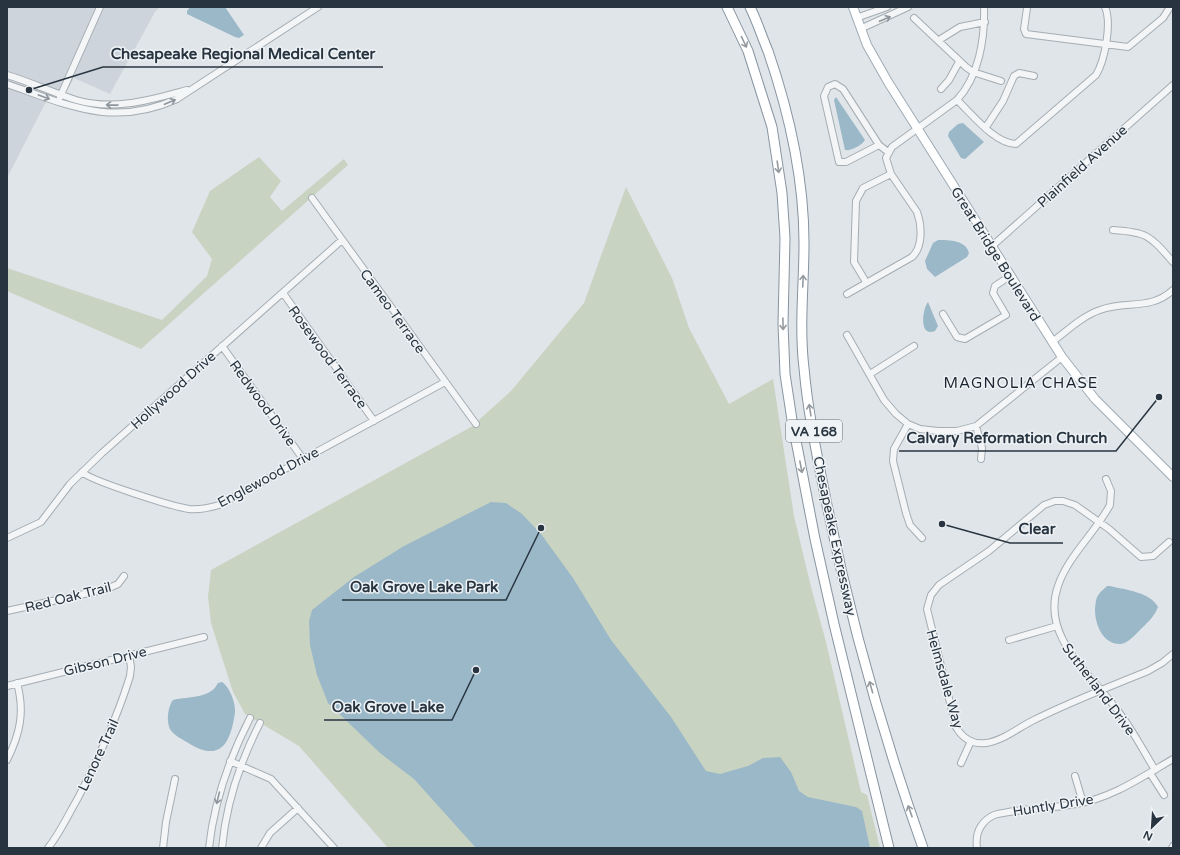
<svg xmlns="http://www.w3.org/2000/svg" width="1180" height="855" viewBox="0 0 1180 855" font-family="'Varela Round',sans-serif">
<rect width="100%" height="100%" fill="#e0e5e9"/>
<path fill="#ced4db" d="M 7,7 L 160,7 L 155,12 L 110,94 L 74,78 L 66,93 L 53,88 L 7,178 Z"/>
<path fill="#c8d3c1" d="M 259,157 L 281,181 L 270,197 L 282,211 L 339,163 L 344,159 L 348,165 L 141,349 L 7,291 L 7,268 L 162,320 L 207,276 L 212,259 L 192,232 L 210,191 Z
M 626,187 L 672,278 L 689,328 L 729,404 L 773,379 L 794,516 L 811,587 L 826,642 L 861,792 L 867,795 L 880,848 L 388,848 L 299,746 L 245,714 L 233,692 L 211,623 L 208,597 L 211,570 L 471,427 L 511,391 L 584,303 Z"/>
<path fill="#9bb8c9" d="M 190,7 L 225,7 L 244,35 L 239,38 L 235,37 L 187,14 L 187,11 Z
M 836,97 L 865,140 C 861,146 851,151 845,150 L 834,100 Z
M 963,123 L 984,142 L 965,159 L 961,158 L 948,136 L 949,132 L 958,124 Z
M 938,240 C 949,240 966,240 969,253 L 967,257 L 935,277 L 927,269 L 925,261 L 933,243 Z
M 928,302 L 938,326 L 935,331 C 919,338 922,310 928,302 Z
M 491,502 L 506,503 L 522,514 L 541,534 L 573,578 L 611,640 L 671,717 L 706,771 L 720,774 L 748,766 L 763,758 L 780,757 L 791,772 L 799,791 L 808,797 L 856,807 L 862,811 L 870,848 L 476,848 L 414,779 L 380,753 L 328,703 L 317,675 L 310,645 L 309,621 L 312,610 L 354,577 L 404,546 Z
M 1107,586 L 1110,586 C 1126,590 1150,592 1158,607 C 1154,617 1148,622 1141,629 C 1136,634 1128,643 1121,644 C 1100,645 1092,617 1096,601 C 1097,594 1102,591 1107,586 Z
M 222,682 C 229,686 236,703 235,712 C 231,741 222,763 190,744 C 184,740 174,736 170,729 C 166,722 168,706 173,700 C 190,696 210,699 218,683 Z"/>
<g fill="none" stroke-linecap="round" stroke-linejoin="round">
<g stroke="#a5adb3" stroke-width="8">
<path id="minor" d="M 1027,8 L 1024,29 L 1026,34 L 1128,47 L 1163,18 L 1170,7
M 856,18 L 887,7
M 914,18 L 966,67 L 973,72 L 1001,81
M 860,29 L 908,7
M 939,40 L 960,27 L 985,22
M 7,75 C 31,82 53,93 76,100 C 115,111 150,100 187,90
M 7,84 C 68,105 112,128 177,99 L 318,7
M 941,89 L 949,80 L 959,62
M 60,97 L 100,7
M 957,100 C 972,114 995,144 1016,144 L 1096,75 C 1105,60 1112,23 1105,7
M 986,127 L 1003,101 L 1014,76 L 1019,73 L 1034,76
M 879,145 L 846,162 L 839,162 L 824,96 L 828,87 L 835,84 L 843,89 L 879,145 L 888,152
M 312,198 L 476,424
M 1113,230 C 1148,232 1150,236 1173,262
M 991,247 L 1173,85
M 866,282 L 854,262 L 856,201 L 863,188 L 891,174 L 886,158 L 892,147 L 957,100 C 979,76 985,39 984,7
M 283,293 L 374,421
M 847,294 L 912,257 C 923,247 922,226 917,212 L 891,174
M 943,314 L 957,337 L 965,339 L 1006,315 L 993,293 L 995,286 L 1010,276
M 847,335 L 884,400 L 896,414 L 908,424 L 920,429 L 938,431 L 957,431 L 976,426 L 1062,357
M 1052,342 C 1067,331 1082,316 1100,310 C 1126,300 1150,311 1173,290
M 222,346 L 303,459
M 870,374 L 914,346
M 908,424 L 894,449 L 893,461 L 906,513 L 910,525 L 922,538
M 976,426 L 982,448 L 981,459
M 82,472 C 91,481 174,507 189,509 C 199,510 209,508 219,505 L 445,382
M 1106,479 L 1111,491 L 1110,505 C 1095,533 1068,556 1058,586 C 1040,637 1092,675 1118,711 C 1132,729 1143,750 1155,770
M 7,538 L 41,522 L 70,484 L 102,453 L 342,240
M 1169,542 L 1153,556 L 1141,557 L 1109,529 L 1075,505 L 1063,501 L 1055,501 L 1044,505 L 989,551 L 939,585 L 931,595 L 927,609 L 956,727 C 962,738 973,745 986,743 C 1002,741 1018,728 1032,721 C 1070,702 1109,687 1148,671 L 1162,663 L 1173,654
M 7,611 L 107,589 L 118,584 L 124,576
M 1009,640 L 1057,626
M 7,686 L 204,637
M 7,760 C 20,734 25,712 17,683
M 230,761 L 271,779 L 334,848
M 961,763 L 971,741
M 1150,773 L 1164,795
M 1075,776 L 1083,803
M 48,848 C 60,833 68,815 78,798 C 98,759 117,719 130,676 L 131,667 L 129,655
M 163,848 L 166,822 L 175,779
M 209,848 C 214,801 229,759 250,718
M 222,848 C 226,804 240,762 260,723
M 261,848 L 270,833 L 298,808
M 977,848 C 975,833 980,822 994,815 C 1020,808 1049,809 1076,804 C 1112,798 1142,777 1173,759
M 1172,848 L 1173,846"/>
</g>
<g stroke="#9fabb5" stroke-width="10">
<path id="major" d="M 853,7 L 867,45 L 888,82 L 1062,357 L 1095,399 L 1173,477"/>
</g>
<g stroke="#8794a0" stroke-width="11">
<path id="highway" d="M 727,7 L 748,51 L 772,127 L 782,193 L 785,238 L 783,324 L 785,374 L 792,420 L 815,539 L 834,624 L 889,848
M 750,7 C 757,21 762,37 768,51 C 789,112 804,178 804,243 C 804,285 799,326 804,368 C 808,414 818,460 827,505 C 851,622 883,736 923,848"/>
</g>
<use href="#minor" stroke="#f3f5f7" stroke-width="6"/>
<use href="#major" stroke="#fff" stroke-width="8"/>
<use href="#highway" stroke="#fff" stroke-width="9"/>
</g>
<defs><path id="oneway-shaft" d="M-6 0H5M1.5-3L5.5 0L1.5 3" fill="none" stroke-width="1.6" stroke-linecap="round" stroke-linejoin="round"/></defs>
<g stroke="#8e959c">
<use href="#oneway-shaft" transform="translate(885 19) rotate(-23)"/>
<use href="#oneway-shaft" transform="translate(44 97) rotate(20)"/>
<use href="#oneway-shaft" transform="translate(170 102) rotate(-23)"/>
<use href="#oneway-shaft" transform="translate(112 105) rotate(-179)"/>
<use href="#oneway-shaft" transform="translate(218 798) rotate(104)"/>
</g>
<g stroke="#949aa0">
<use href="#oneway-shaft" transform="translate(744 42) rotate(65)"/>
<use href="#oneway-shaft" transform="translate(778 167) rotate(82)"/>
<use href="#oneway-shaft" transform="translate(803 281) rotate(-87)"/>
<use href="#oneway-shaft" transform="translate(783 324) rotate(89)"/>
<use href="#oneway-shaft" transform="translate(810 410) rotate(-99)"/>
<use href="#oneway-shaft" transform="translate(801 467) rotate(79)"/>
<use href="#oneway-shaft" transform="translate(871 687) rotate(-106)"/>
<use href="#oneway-shaft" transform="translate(910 811) rotate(-110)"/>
</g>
<g text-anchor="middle" stroke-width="3" stroke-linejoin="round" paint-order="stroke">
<rect fill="#eff3f6" stroke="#646e77" stroke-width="1" x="786" y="420" width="56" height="22" rx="3"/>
<g font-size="13" font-weight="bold" fill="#283540">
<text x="814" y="436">VA 168</text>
</g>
<g font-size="14" fill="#283540" stroke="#eff3f6">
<text transform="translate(1082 166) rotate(-42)" y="5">Plainfield Avenue</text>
<text transform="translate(996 254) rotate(58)" y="5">Great Bridge Boulevard</text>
<text transform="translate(393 311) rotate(54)" y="5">Cameo Terrace</text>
<text transform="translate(328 357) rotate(54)" y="5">Rosewood Terrace</text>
<text transform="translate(173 390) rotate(-42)" y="5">Hollywood Drive</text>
<text transform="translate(263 403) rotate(54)" y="5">Redwood Drive</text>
<text transform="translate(268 477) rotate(-28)" y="5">Englewood Drive</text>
<text transform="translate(835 536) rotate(78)" y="5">Chesapeake Expressway</text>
<text transform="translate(68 597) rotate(-14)" y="5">Red Oak Trail</text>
<text transform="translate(105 661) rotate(-14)" y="5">Gibson Drive</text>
<text transform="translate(945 679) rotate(74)" y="5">Helmsdale Way</text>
<text transform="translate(1099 689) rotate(53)" y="5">Sutherland Drive</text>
<text transform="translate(98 755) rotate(-65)" y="5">Lenore Trail</text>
<text transform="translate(1053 805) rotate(-9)" y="5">Huntly Drive</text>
</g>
<g font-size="15" letter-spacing="1" fill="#1b2531" stroke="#eff3f6">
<text x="1021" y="388">MAGNOLIA CHASE</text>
</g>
</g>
<path fill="none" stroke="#283540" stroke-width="1.5" d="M29 90L103 67H383M1159 397L1116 451H899M942 524L1010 543H1063M541 528L506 600H342M476 670L452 720H324"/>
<g fill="#283540" stroke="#eff3f6" stroke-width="1.5">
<circle cx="29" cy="90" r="4"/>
<circle cx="1159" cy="397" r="4"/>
<circle cx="942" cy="524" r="4"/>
<circle cx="541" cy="528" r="4"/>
<circle cx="476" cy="670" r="4"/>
</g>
<g font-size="15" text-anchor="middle" font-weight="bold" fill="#283540" stroke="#eff3f6" stroke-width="3" stroke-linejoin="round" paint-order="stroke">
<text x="243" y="59">Chesapeake Regional Medical Center</text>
<text x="1007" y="443">Calvary Reformation Church</text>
<text x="1037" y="534">Clear</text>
<text x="424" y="592">Oak Grove Lake Park</text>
<text x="388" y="712">Oak Grove Lake</text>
</g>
<rect width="1180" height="855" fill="none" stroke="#283540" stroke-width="16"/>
<g transform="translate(1152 827) rotate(205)" stroke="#eff3f6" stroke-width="3" paint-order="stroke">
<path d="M0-3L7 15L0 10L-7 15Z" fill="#283540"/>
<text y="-6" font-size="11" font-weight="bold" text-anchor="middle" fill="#283540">N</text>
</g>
</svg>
